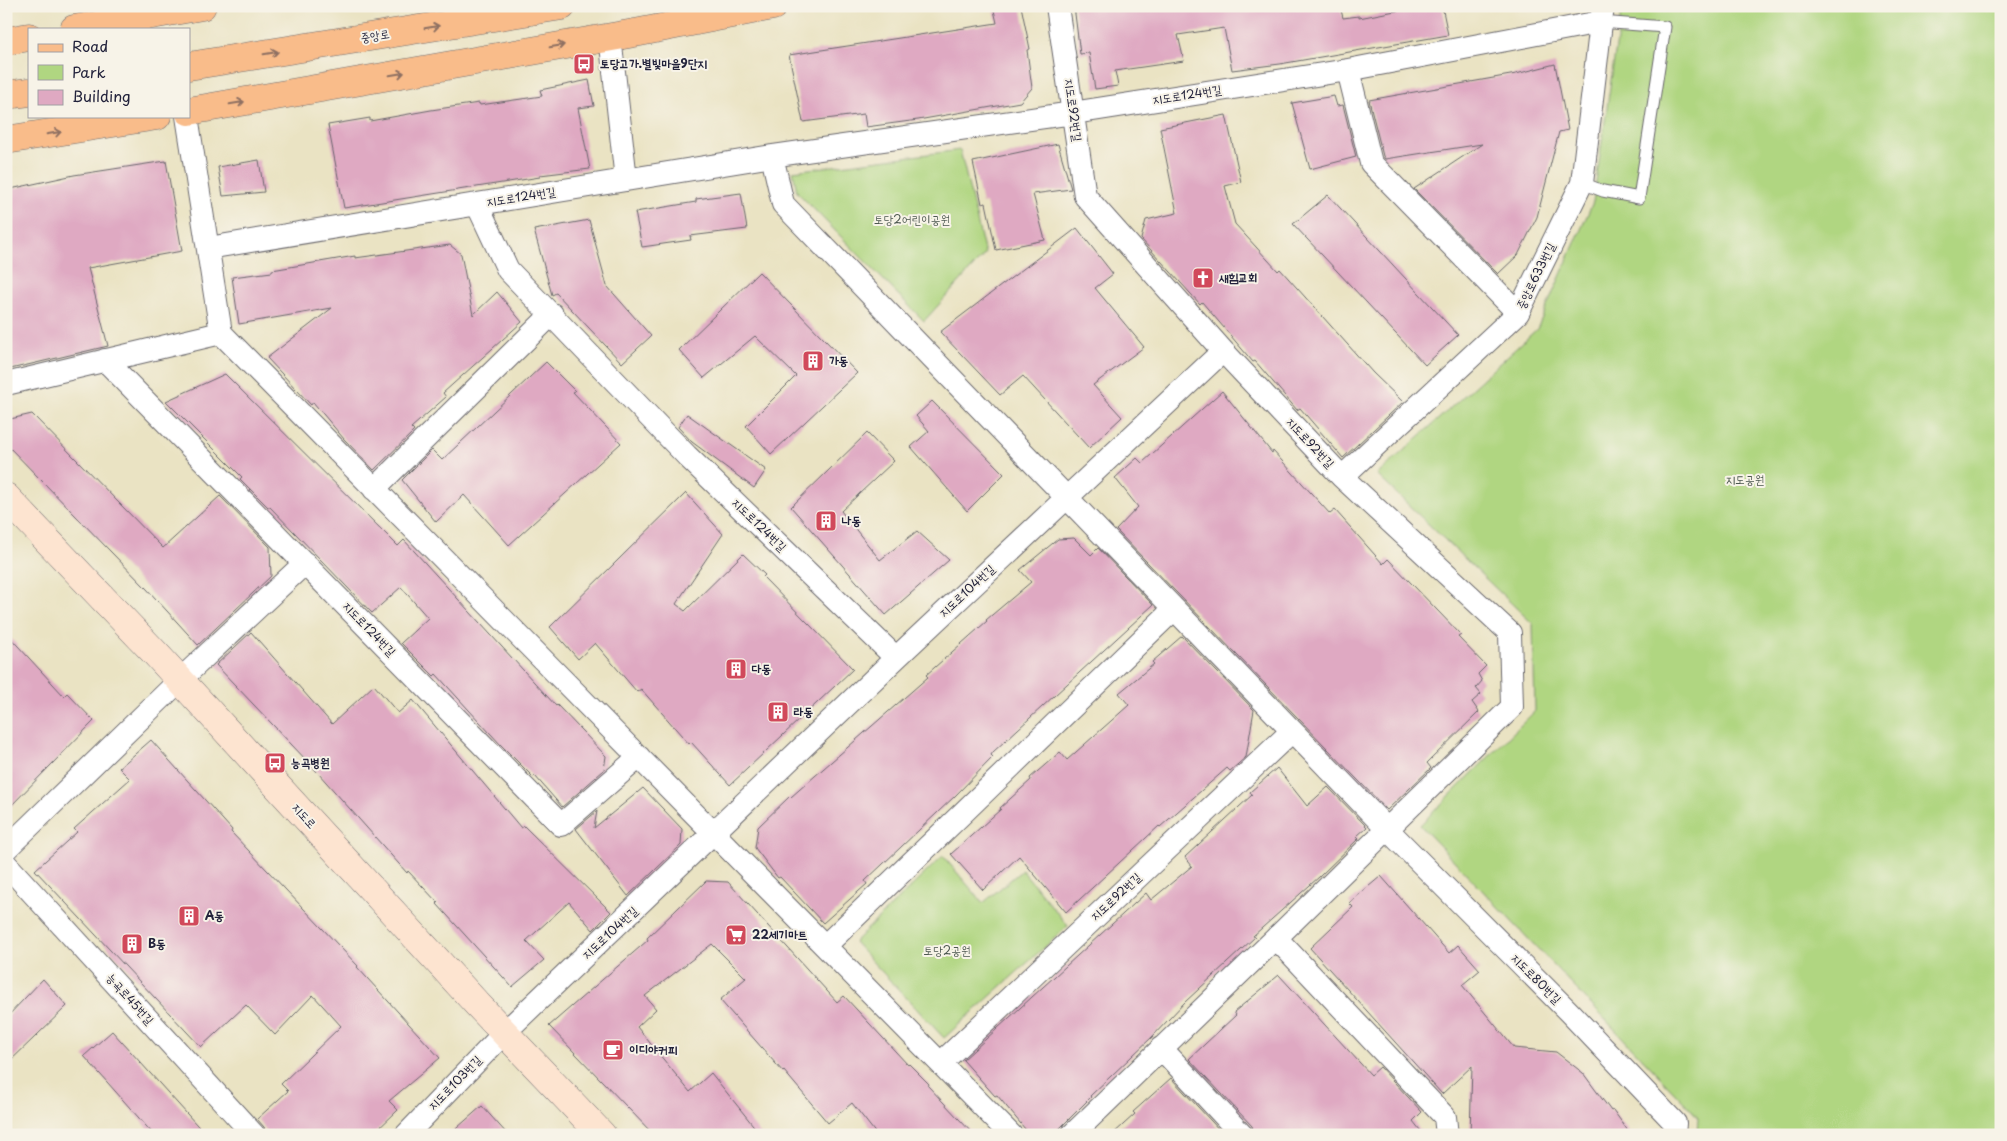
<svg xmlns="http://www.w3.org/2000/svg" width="2007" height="1141" viewBox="0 0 2007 1141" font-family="'Playpen Sans','Poor Story',sans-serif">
<rect width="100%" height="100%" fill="#f7f3e8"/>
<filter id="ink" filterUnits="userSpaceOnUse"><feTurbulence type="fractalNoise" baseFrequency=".02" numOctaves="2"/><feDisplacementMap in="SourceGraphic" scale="10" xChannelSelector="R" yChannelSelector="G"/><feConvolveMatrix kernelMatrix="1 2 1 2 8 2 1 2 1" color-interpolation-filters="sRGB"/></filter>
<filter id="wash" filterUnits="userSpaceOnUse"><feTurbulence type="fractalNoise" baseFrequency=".0096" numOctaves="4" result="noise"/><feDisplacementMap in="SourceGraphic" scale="20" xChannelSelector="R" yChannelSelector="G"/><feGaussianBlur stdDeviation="1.12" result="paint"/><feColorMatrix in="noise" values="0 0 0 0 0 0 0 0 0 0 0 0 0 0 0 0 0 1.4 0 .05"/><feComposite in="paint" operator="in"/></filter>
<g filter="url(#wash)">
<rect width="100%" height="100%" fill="#eae3c3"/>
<path fill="#b0d681" stroke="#697c5e" d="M 1622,6 L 2001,6 L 2001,1135 L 1697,1135 L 1698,1117 L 1420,825 L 1535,711 L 1533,624 L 1377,475 L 1537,329 L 1593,202 Z
M 960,150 L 985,254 L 924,321 L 797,192 L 793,171 Z
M 943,856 L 983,903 L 1022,870 L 1068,926 L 944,1038 L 854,942 Z"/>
<g id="blocks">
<path fill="#dfa9c2" d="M 993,6 L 1021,6 L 1030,49 L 1027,50 L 1032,88 L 1020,102 L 918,120 L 866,127 L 864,114 L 803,122 L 789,55 L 997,23 Z
M 1074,6 L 1340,6 L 1343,18 L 1359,16 L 1359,18 L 1421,6 L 1442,6 L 1448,35 L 1280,64 L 1232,70 L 1224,28 L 1178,35 L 1184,61 L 1115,71 L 1118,86 L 1095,89 L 1089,53 L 1080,54 Z
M 1555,64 L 1568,130 L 1559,132 L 1537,217 L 1518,255 L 1498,274 L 1414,189 L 1482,144 L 1385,159 L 1383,156 L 1369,100 L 1516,74 Z
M 589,80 L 594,106 L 578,108 L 590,169 L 540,175 L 540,177 L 344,208 L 328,125 L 370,118 L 370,121 L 431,110 L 479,103 L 480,105 L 542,96 L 540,90 Z
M 1334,96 L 1337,106 L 1343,105 L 1356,157 L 1310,169 L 1292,103 Z
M 1226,115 L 1241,182 L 1225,186 L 1235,224 L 1278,271 L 1280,269 L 1373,373 L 1403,402 L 1343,458 L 1300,408 L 1297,410 L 1255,361 L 1253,362 L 1202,302 L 1200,304 L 1141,239 L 1146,220 L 1177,213 L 1160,128 Z
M 1058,144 L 1071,189 L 1033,194 L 1045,240 L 996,250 L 986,203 L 982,204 L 973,162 Z
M 259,160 L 264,192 L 223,196 L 218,167 Z
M 166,161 L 182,251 L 88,268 L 108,346 L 6,370 L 6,190 L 74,175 Z
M 741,193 L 747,229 L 690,236 L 691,240 L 642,247 L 635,212 L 696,202 L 696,199 Z
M 1328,195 L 1458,335 L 1425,365 L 1293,224 Z
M 589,220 L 607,286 L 651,336 L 622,363 L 556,293 L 552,295 L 534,230 Z
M 1077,228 L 1113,274 L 1095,288 L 1144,347 L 1093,385 L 1122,417 L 1089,448 L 1023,376 L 1000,395 L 940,332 Z
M 450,245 L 461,254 L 473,315 L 497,292 L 522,322 L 443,393 L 446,397 L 411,428 L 414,431 L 374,470 L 344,439 L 313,402 L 311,405 L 267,358 L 332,308 L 239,324 L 232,277 L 272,272 L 272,270 L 355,256 L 355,258 Z
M 759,272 L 857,373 L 771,454 L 746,426 L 796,376 L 755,336 L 704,378 L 679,350 Z
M 546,362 L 575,391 L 573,392 L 621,443 L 509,545 L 464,495 L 436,522 L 402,480 L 432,450 L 442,460 Z
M 225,374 L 398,546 L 404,540 L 556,706 L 557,705 L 606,756 L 604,770 L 562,807 L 535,776 L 533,777 L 501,745 L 436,674 L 434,676 L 401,643 L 428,618 L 401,587 L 372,613 L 269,506 L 269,508 L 240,479 L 242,477 L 166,401 Z
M 1222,391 L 1272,453 L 1273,451 L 1330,514 L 1335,510 L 1383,564 L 1388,559 L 1461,635 L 1458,637 L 1486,666 L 1478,674 L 1482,681 L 1476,688 L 1481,694 L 1472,702 L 1479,712 L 1427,763 L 1431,768 L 1387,810 L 1116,530 L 1138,507 L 1115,478 L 1137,458 L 1142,463 Z
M 932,401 L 1004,474 L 967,511 L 911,447 L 929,431 L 916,416 Z
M 32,414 L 163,548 L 220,496 L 270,547 L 271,576 L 198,645 L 146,588 L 6,444 L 6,420 Z
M 687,414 L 766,470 L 754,488 L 692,442 L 678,427 Z
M 867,433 L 894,461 L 841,511 L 880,560 L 917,531 L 949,560 L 886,615 L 791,507 Z
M 686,493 L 723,534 L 676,604 L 685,611 L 743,554 L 765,575 L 763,577 L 853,669 L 730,785 L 691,742 L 689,744 L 641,689 L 637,692 L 595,643 L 578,659 L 550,627 Z
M 1074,538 L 1091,555 L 1098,548 L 1153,605 L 993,752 L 991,755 L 993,757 L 955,796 L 865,881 L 867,884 L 823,923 L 780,877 L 778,878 L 755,848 L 758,827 L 790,796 L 791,797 L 928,677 L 926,675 L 987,621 L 986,620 L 1031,582 L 1020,570 L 1058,539 Z
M 251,632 L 332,724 L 374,685 L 398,713 L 413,700 L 521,828 L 524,826 L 611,912 L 593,930 L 569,902 L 526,941 L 544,960 L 512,987 L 437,904 L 438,903 L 408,871 L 407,873 L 310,764 L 216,665 Z
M 6,633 L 64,696 L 67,693 L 94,721 L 6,811 Z
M 1182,636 L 1254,710 L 1246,757 L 1230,771 L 1227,768 L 1160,827 L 1159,826 L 1066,912 L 1019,856 L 983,890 L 951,854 L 1001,809 L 1000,808 L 1031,780 L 1030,778 L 1060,752 L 1067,760 L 1129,705 L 1119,693 L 1154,664 L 1152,662 Z
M 151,740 L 232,830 L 231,832 L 358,966 L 357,967 L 440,1058 L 389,1101 L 398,1110 L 372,1135 L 267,1135 L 264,1127 L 257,1119 L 288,1091 L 281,1084 L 341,1026 L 313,995 L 275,1035 L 246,1005 L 201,1047 L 35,870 L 77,832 L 74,829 L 130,779 L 119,768 Z
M 1277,768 L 1307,806 L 1328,787 L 1367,827 L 1357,836 L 1359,838 L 1319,877 L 1253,936 L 1255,937 L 1185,1002 L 1152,1037 L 1090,1096 L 1091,1097 L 1053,1135 L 1030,1135 L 997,1095 L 995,1096 L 963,1060 L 1146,893 L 1151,900 L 1192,866 L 1185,857 L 1252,795 L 1250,792 Z
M 643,788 L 682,829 L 681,845 L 628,896 L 576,829 L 597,811 L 594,828 Z
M 1381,876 L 1449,953 L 1458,945 L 1480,970 L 1462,985 L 1514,1048 L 1556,1052 L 1583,1073 L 1611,1111 L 1613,1110 L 1631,1135 L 1470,1135 L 1472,1066 L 1442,1094 L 1310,948 L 1353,907 L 1349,903 Z
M 706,881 L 728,882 L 837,1002 L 844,996 L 908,1065 L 909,1064 L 929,1084 L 928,1086 L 974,1135 L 877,1135 L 852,1103 L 828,1123 L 784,1071 L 783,1072 L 720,1000 L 746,978 L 712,944 L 645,996 L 656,1009 L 637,1027 L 690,1092 L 711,1073 L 761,1135 L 654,1135 L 549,1026 L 648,940 L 647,938 Z
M 1279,975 L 1371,1075 L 1380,1067 L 1422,1112 L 1413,1121 L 1424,1135 L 1255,1135 L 1252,1126 L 1189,1059 L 1236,1015 L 1234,1012 Z
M 43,979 L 67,1006 L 6,1065 L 6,1018 Z
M 112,1031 L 206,1135 L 154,1135 L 84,1056 Z
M 1171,1078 L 1224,1135 L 1112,1135 L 1135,1114 L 1133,1112 Z
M 482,1106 L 508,1135 L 449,1135 Z"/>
</g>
</g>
<g filter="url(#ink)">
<use href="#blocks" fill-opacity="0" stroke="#68666b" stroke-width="1"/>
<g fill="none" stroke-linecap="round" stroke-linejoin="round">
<g stroke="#68666b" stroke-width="13">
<path id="service" d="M 1582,183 L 1603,191 L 1639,198 L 1665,27 L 1600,22"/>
</g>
<g stroke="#68666b" stroke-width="24">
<path id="minor" d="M 1057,6 L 1085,196 L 1223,351 L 1342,477 L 1510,633 L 1512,707 L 1276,938 L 1072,1135
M 610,36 L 626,180
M 1348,70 L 1371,163 L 1518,313
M 187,116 L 221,333 L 1011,1135
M 772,156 L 783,204 L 1387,829 L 1569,1012 L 1675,1123 L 1674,1135
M 477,204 L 508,270 L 687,456 L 896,658
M 208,248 L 772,156 L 1073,113 L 1348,70 L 1600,22
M 105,360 L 561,825 L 639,757
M 6,384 L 221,333
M 1342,477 L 1518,313 L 1582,183 L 1603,6
M 374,489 L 552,314
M 6,849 L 180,680 L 305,563
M 6,864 L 254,1135
M 1276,938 L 1445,1117 L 1447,1135
M 825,946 L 1174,609
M 1161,1048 L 1242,1135
M 941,1063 L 1292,731
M 406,1135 L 505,1032 L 896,658 L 1223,351"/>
</g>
<g stroke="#68666b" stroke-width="29">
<path id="secondary" d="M 6,497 L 156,654 L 478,1005 L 602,1135"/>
</g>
<g stroke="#68666b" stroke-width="29">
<path id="primary" d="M 74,29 L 202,6
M 6,41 L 29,37
M 189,66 L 562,6
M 6,95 L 29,92
M 189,111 L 640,32 L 773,6
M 6,140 L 157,116"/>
</g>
<use href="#service" stroke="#fff" stroke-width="11"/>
<use href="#minor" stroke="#fff" stroke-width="22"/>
<use href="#secondary" stroke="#fde4d0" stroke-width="28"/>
<use href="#primary" stroke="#f9bc8a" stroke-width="28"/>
</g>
<defs><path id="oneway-shaft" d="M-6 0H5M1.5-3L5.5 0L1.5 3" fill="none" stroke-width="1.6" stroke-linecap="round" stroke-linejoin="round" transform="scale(1.25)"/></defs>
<g stroke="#8e6f62">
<use href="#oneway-shaft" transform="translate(432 27) rotate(-9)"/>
<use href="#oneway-shaft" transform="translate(557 46) rotate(-10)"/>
<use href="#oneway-shaft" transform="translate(271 53) rotate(-9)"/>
<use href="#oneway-shaft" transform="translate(397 74) rotate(-10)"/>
<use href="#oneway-shaft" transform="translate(237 103) rotate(-10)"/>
<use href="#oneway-shaft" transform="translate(54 133) rotate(-9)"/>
</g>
</g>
<defs>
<g id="bus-square" transform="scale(1.125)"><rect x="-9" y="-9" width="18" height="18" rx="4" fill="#d1495b" stroke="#f7f3e8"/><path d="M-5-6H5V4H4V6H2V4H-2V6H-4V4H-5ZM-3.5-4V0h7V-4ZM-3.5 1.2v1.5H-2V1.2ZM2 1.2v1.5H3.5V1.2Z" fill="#fff"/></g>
<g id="church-square" transform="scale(1.125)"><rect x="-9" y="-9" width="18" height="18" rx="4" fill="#d1495b" stroke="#f7f3e8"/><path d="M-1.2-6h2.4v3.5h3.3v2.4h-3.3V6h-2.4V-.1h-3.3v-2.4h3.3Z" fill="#fff"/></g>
<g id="building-square" transform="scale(1.125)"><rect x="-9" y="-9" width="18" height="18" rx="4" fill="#d1495b" stroke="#f7f3e8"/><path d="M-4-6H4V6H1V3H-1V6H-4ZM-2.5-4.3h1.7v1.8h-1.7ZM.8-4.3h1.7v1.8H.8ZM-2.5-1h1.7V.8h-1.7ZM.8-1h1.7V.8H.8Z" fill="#fff"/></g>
<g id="supermarket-square" transform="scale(1.125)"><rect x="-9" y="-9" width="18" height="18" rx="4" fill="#d1495b" stroke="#f7f3e8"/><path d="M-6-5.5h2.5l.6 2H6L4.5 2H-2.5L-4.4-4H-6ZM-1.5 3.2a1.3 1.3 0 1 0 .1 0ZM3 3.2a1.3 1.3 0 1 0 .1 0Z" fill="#fff"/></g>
<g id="cafe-square" transform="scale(1.125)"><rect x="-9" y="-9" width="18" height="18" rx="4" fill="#d1495b" stroke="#f7f3e8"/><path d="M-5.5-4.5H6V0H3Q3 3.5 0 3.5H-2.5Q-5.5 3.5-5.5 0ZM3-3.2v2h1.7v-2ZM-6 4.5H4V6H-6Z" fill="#fff"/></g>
</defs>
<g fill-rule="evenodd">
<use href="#bus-square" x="584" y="64"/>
<use href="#church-square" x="1203" y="278"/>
<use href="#building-square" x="813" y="361"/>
<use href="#building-square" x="826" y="521"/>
<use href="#building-square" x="736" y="669"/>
<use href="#building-square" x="778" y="712"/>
<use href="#bus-square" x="275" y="763"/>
<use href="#building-square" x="189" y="916"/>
<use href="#supermarket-square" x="736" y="935"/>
<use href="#building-square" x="132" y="944"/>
<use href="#cafe-square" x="613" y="1050"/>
</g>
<g text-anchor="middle" stroke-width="4" stroke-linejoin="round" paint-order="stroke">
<g font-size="12" fill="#22223b" stroke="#f7f3e8">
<text transform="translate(375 36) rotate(-9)" y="4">중앙로</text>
<text transform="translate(1187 95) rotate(-9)" y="4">지도로124번길</text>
<text transform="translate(1073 110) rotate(82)" y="4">지도로92번길</text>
<text transform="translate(521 197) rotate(-9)" y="4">지도로124번길</text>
<text transform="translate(1536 276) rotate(-64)" y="4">중앙로633번길</text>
<text transform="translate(1310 443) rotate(47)" y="4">지도로92번길</text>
<text transform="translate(759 525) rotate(44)" y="4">지도로124번길</text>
<text transform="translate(967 591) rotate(-43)" y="4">지도로104번길</text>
<text transform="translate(369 629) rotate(46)" y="4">지도로124번길</text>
<text transform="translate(304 816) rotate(48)" y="4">지도로</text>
<text transform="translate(1116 897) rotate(-43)" y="4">지도로92번길</text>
<text transform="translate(610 933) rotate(-43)" y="4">지도로104번길</text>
<text transform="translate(1536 979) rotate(45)" y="4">지도로80번길</text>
<text transform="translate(130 999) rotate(48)" y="4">능곡로45번길</text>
<text transform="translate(455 1083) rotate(-46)" y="4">지도로103번길</text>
</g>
<g font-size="12" font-weight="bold" fill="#22223b" stroke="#f7f3e8" text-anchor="start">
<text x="600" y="68">토당고가.별빛마을9단지</text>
<text x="1219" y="282">새힘교회</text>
<text x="829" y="365">가동</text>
<text x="842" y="525">나동</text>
<text x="752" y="673">다동</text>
<text x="794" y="716">라동</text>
<text x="291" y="767">능곡병원</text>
<text x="205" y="920">A동</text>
<text x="752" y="939">22세기마트</text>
<text x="148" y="948">B동</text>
<text x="629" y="1054">이디야커피</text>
</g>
<g font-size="12" fill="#4d5850" stroke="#f7f3e8">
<text x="912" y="224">토당2어린이공원</text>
<text x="1745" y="484">지도공원</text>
<text x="947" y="955">토당2공원</text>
</g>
</g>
<rect width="2007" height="1141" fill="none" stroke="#f7f3e8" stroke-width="25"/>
<rect x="28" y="28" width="162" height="90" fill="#f7f3e8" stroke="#a29fa3"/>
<rect x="38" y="44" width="25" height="8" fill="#f9bc8a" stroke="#a29fa3"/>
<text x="72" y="52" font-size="15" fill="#22223b">Road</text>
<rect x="38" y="65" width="25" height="15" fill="#b0d681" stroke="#a29fa3"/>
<text x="72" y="78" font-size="15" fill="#22223b">Park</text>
<rect x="38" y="90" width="25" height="15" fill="#dfa9c2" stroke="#a29fa3"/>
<text x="72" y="102" font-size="15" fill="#22223b">Building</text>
</svg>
